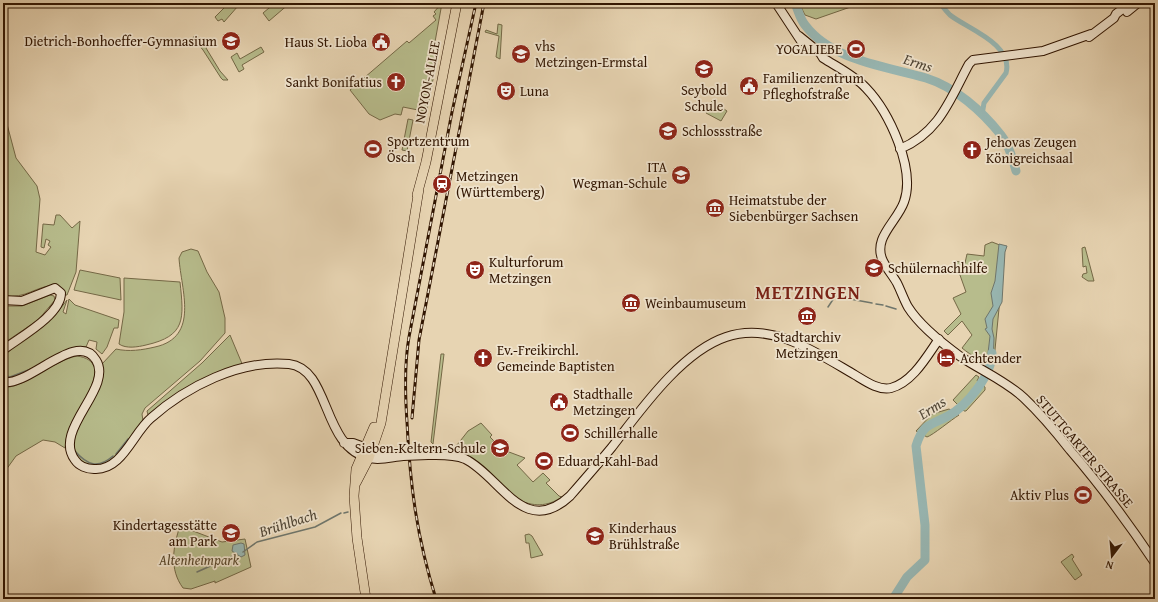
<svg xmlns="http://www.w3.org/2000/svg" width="1158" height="602" viewBox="0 0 1158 602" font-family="'Gentium Book Plus',serif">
<rect width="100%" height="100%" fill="#e7d4b2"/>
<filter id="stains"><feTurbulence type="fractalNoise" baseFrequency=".005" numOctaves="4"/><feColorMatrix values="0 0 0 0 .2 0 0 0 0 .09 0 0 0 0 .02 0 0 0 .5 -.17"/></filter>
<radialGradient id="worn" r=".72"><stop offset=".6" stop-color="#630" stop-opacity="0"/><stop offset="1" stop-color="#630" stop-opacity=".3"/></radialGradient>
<path fill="#b7bc8c" stroke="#746846" d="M 229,3 L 244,3 L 240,7 L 238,6 L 224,22 L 222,19 L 218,21 L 215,17 Z
M 275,3 L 290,3 L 269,21 L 263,13 Z
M 442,3 L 433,53 L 437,59 L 426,115 L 423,115 L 423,111 L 403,107 L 401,115 L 395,114 L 380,120 L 369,114 L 350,90 L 407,41 L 409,43 L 436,20 L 433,16 L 436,14 L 434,12 Z
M 799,3 L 862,3 L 816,19 L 805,15 Z
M 498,24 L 502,25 L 500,59 L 496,57 L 499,36 L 485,32 L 486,30 L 497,34 Z
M 194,36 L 196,39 L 199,37 L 203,43 L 206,42 L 208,46 L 206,48 L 220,71 L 228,80 L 223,80 L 221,78 L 203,50 L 193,38 Z
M 261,47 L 264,52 L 242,65 L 244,69 L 239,72 L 231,57 L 237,53 L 240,59 Z
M 712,101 L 727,111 L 721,121 L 706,113 Z
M 3,109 L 16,158 L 37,186 L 40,199 L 36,252 L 45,255 L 51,247 L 48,245 L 50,241 L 46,239 L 44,248 L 41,247 L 43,224 L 54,225 L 56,215 L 60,215 L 72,228 L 80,221 L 76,272 L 67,295 L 65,295 L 62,290 L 56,285 C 35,286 27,299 3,296 Z
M 408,119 L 413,120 L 407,151 L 402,150 Z
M 992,242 L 1005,247 L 994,360 C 981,362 972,356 962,348 L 972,335 L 962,321 L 948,335 L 944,331 L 961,314 L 953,298 L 966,292 L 955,261 L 965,263 L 967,254 L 984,256 L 985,245 Z
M 1085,247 L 1094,281 L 1088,281 L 1082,277 L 1083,274 L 1087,273 L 1086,266 L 1083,267 L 1082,248 Z
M 191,249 L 198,251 L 207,272 L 219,292 L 225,318 L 225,333 L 200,361 L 145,408 L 142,414 L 143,421 L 114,458 L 103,466 L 85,465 L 75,455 L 73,438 L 102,370 L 102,364 L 116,349 C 129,352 142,350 155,347 C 200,337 181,290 179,258 L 182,252 Z
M 80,270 L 120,278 L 121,300 L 74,290 Z
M 124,278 L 180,282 C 184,319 186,336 146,345 C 138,347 126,349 119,344 L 124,312 Z
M 50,295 L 54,296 L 55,300 L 38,320 L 7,341 L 3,333 L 3,306 L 22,306 Z
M 69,299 L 75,305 L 119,320 L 118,328 L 114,328 L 107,347 L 102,354 L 96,349 L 97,342 L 89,340 L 86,347 C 58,343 33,380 3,378 L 3,356 L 56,314 L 67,300 L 63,312 L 66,314 Z
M 230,335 L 243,366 L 148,415 L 147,411 L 202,363 Z
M 441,354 L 444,354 L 433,444 L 431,442 Z
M 77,356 C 118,362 76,408 70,427 C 67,433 66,441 65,448 L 55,442 L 43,440 L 16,456 L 3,474 L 3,387 C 22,390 54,360 77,356 Z
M 976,375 L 979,377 L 977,381 L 985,387 L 985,390 L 966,411 L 964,411 L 953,400 Z
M 949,409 L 959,415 C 951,420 933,435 927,437 L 916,431 L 932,414 Z
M 481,423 L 492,435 L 490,437 L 507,454 L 509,452 L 525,458 L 517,465 L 533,482 L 543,473 L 550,480 L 546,483 L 559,496 L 562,497 C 547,507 533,507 517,499 L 471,457 L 450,448 L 457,445 L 468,431 Z
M 180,526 L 222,542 L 245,539 L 251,567 L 215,583 L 215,581 L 191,589 L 183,588 C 169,569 173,547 180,526 Z
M 529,534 L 532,536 L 543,555 L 531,558 L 529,543 L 526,543 L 525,535 Z
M 1072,554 L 1074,557 L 1072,559 L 1082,575 L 1075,580 L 1061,562 Z"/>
<path fill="#98b7b3" stroke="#6f766c" d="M 999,244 L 1007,246 L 1005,252 L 1002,302 L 993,319 L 992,329 L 994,338 L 993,365 L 987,362 L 990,336 L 985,329 L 987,328 L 985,319 L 993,306 L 991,293 L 995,281 Z
M 241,543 L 244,544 L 245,555 L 241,557 L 232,551 L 233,545 Z"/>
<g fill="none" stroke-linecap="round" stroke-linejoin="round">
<path stroke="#6f766c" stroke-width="1.5" d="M 812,286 L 836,297
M 840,298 L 847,299
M 850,299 L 872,303
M 876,304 L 883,305
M 886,306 L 896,309
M 828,307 L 834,298
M 3,375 L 10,377 L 31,369
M 75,451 C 87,465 98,469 113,456
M 116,454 L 128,439
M 344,513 L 348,512
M 243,552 L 257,542 L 315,527 L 341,513
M 197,572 L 237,554"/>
<path stroke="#98b7b3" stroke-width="5" d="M 940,3 C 943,7 946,11 950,15 C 966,28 1014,44 1006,73 L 984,103 L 982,115"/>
<path stroke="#98b7b3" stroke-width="9" d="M 795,3 C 798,10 800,19 805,25 C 832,61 886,66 926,78 C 955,87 982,111 1001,135 C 1009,145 1013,159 1016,171
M 893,599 L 907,577 L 925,560 L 925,525 L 916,446 C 923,423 930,426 948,416 C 967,406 992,375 992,353"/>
<g stroke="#311501" stroke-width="10">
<path id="secondary" d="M 776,3 L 801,41
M 1127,12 L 1138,3
M 799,36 L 820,53 L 823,58 C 837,67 854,75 866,88 C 889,112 916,169 904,202 C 897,222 872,238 883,261 C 887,269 893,276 897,283 C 901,291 904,300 908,307 C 920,326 943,344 961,357 C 982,371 1006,381 1024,398 C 1041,414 1056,432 1070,450 C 1101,486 1129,524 1155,563
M 1089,37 L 1114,18 L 1116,14 L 1130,3
M 900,149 C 940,132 950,99 969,64 L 973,60 L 1043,51 L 1091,34
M 3,300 L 22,301 L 55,288 L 61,293 C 61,315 20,337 3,350
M 3,382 C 29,387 77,329 96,360 C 114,388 52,430 75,460 C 79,466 87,469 94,469 C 122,471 133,433 151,418 C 186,387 240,359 289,364 C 331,369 321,447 369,458 C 380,461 392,457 403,456
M 344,443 L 353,443 L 391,457
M 428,455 C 440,455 454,454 465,459 C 500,476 524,539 570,496 C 584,480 598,464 612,447 C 640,411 681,352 726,337 C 772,321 817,353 855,375 C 865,381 879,391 891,388 C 913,382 927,356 939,339"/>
</g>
<g stroke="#311501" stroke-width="10">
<path id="primary" d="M 417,195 L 426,162 L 457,3
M 356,483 L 369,458 L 381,423 L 419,189
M 366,599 L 357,538 L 354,496 L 356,469 L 374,427"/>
</g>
<use href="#secondary" stroke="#efe3cd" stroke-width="8"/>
<use href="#primary" stroke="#e7d4b2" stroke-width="9"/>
<g stroke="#311501" stroke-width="3">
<path id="rail" d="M 412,418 L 419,340 L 484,3
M 436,599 C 417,538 410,486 407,422 C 405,393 404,365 409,337 L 452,112 L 476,3"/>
</g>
<use href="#rail" stroke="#efe3cd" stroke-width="1.5" stroke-dasharray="4.5" stroke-linecap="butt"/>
<g stroke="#311501" stroke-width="10" stroke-linecap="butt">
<path id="secondary-bridge" d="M 403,456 L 428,455"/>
</g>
<use href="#secondary-bridge" stroke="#efe3cd" stroke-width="8"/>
</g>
<defs>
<g id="school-disc" transform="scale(1)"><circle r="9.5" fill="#8f2418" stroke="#efe3cd"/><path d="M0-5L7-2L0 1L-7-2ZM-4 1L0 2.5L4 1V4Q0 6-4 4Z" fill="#fff"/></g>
<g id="civic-disc" transform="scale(1)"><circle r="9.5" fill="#8f2418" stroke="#efe3cd"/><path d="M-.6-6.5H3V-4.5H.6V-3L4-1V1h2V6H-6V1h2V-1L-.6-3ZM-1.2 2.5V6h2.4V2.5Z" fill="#fff"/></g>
<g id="stadium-disc" transform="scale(1)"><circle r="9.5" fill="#8f2418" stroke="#efe3cd"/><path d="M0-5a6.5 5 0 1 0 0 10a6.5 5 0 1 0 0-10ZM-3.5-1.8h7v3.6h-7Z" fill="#fff"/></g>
<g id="university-disc" transform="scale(1)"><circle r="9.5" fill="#8f2418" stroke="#efe3cd"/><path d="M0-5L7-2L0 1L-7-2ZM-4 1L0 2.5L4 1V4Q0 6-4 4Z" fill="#fff"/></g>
<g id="church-disc" transform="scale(1)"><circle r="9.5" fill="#8f2418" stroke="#efe3cd"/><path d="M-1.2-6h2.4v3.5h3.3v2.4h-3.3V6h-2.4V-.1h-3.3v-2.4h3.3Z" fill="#fff"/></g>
<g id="theatre-disc" transform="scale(1)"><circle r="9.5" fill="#8f2418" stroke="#efe3cd"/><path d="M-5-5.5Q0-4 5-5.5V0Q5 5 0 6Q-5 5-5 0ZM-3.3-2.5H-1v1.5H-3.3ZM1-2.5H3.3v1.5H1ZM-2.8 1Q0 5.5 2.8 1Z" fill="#fff"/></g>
<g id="station-disc" transform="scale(1)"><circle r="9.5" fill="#8f2418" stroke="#efe3cd"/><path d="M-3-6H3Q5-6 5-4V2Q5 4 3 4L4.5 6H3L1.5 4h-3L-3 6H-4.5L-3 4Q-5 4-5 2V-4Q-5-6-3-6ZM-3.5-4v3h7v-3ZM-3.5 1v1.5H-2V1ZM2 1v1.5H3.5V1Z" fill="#fff"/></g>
<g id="museum-disc" transform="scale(1)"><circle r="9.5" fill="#8f2418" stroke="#efe3cd"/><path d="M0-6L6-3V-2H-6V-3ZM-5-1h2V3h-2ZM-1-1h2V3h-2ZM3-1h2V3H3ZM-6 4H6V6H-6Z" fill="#fff"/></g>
<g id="hotel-disc" transform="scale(1)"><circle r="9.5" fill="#8f2418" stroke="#efe3cd"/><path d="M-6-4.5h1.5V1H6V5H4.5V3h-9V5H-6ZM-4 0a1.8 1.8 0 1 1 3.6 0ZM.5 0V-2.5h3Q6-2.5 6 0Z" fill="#fff"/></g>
</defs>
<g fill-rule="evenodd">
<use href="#school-disc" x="231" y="41"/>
<use href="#civic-disc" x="381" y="42"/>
<use href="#stadium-disc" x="856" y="49"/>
<use href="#university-disc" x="521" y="54"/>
<use href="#school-disc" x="704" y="69"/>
<use href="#church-disc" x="396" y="82"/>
<use href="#civic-disc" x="749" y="86"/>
<use href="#theatre-disc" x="506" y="91"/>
<use href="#school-disc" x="668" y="131"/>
<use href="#stadium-disc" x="373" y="149"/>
<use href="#church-disc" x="972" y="150"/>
<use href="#school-disc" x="681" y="175"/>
<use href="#station-disc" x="442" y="184"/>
<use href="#museum-disc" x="715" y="208"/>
<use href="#school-disc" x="874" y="268"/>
<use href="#theatre-disc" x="475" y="270"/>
<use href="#museum-disc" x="631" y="303"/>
<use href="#museum-disc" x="807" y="316"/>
<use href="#church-disc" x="483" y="358"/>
<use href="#hotel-disc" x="946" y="358"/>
<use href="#civic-disc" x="559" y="402"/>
<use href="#stadium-disc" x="570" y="433"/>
<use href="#school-disc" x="500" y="448"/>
<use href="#stadium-disc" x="544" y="461"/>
<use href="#stadium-disc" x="1083" y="495"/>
<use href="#school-disc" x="231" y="533"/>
<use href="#school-disc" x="595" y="536"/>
</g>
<g text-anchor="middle" stroke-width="3.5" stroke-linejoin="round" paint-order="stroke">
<g font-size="14" fill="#311501" stroke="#efe3cd" text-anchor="start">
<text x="217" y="46" text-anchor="end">Dietrich-Bonhoeffer-Gymnasium</text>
<text x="367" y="47" text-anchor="end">Haus St. Lioba</text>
<text x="535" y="51">vhs<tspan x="535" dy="16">Metzingen-Ermstal</tspan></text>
<text x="842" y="54" text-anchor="end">YOGALIEBE</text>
<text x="763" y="83">Familienzentrum<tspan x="763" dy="16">Pfleghofstraße</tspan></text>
<text x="382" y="87" text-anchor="end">Sankt Bonifatius</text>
<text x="704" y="95" text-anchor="middle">Seybold<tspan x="704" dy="16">Schule</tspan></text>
<text x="520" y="96">Luna</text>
<text x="682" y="136">Schlossstraße</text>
<text x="387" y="146">Sportzentrum<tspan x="387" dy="16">Ösch</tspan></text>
<text x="986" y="147">Jehovas Zeugen<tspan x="986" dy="16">Königreichsaal</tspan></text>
<text x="667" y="172" text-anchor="end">ITA<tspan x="667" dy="16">Wegman-Schule</tspan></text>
<text x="456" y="181">Metzingen<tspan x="456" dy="16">(Württemberg)</tspan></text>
<text x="729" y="205">Heimatstube der<tspan x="729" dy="16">Siebenbürger Sachsen</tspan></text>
<text x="489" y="267">Kulturforum<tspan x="489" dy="16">Metzingen</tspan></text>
<text x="888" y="273">Schülernachhilfe</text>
<text x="645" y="308">Weinbaumuseum</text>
<text x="807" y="342" text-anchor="middle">Stadtarchiv<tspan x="807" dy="16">Metzingen</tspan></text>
<text x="497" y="355">Ev.-Freikirchl.<tspan x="497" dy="16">Gemeinde Baptisten</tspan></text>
<text x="960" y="363">Achtender</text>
<text x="573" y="399">Stadthalle<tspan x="573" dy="16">Metzingen</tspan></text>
<text x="584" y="438">Schillerhalle</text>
<text x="486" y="453" text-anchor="end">Sieben-Keltern-Schule</text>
<text x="558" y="466">Eduard-Kahl-Bad</text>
<text x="1069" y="500" text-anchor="end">Aktiv Plus</text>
<text x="217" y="530" text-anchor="end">Kindertagesstätte<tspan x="217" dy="16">am Park</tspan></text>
<text x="609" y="533">Kinderhaus<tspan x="609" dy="16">Brühlstraße</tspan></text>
</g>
<g font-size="14" fill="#311501" stroke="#efe3cd">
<text transform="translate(427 82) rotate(-79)" y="5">NOYON-ALLEE</text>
<text transform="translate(1085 451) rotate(50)" y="5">STUTTGARTER STRASSE</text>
</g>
<g font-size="14" font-style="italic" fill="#59472b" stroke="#efe3cd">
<text x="199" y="565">Altenheimpark</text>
</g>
<g font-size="15" font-style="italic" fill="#504636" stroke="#efe3cd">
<text transform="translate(918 63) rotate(18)" y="5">Erms</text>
<text transform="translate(932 408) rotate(-33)" y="5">Erms</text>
<text transform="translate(288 523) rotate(-18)" y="5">Brühlbach</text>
</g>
<g font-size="18" font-weight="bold" letter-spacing="1" fill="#7a1f14" stroke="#efe3cd">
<text x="808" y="299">METZINGEN</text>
</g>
</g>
<rect width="1158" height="602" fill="none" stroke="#e7d4b2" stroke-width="16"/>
<rect x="4" y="4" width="1150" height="594" fill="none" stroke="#311501" stroke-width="2"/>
<rect x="8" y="8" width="1142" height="586" fill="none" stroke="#311501"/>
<g transform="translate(1112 556) rotate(196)" stroke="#efe3cd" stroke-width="3" paint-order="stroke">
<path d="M0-3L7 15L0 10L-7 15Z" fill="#311501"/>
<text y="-6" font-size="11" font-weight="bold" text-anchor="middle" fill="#311501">N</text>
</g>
<rect width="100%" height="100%" filter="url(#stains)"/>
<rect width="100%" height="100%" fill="url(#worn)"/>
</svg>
